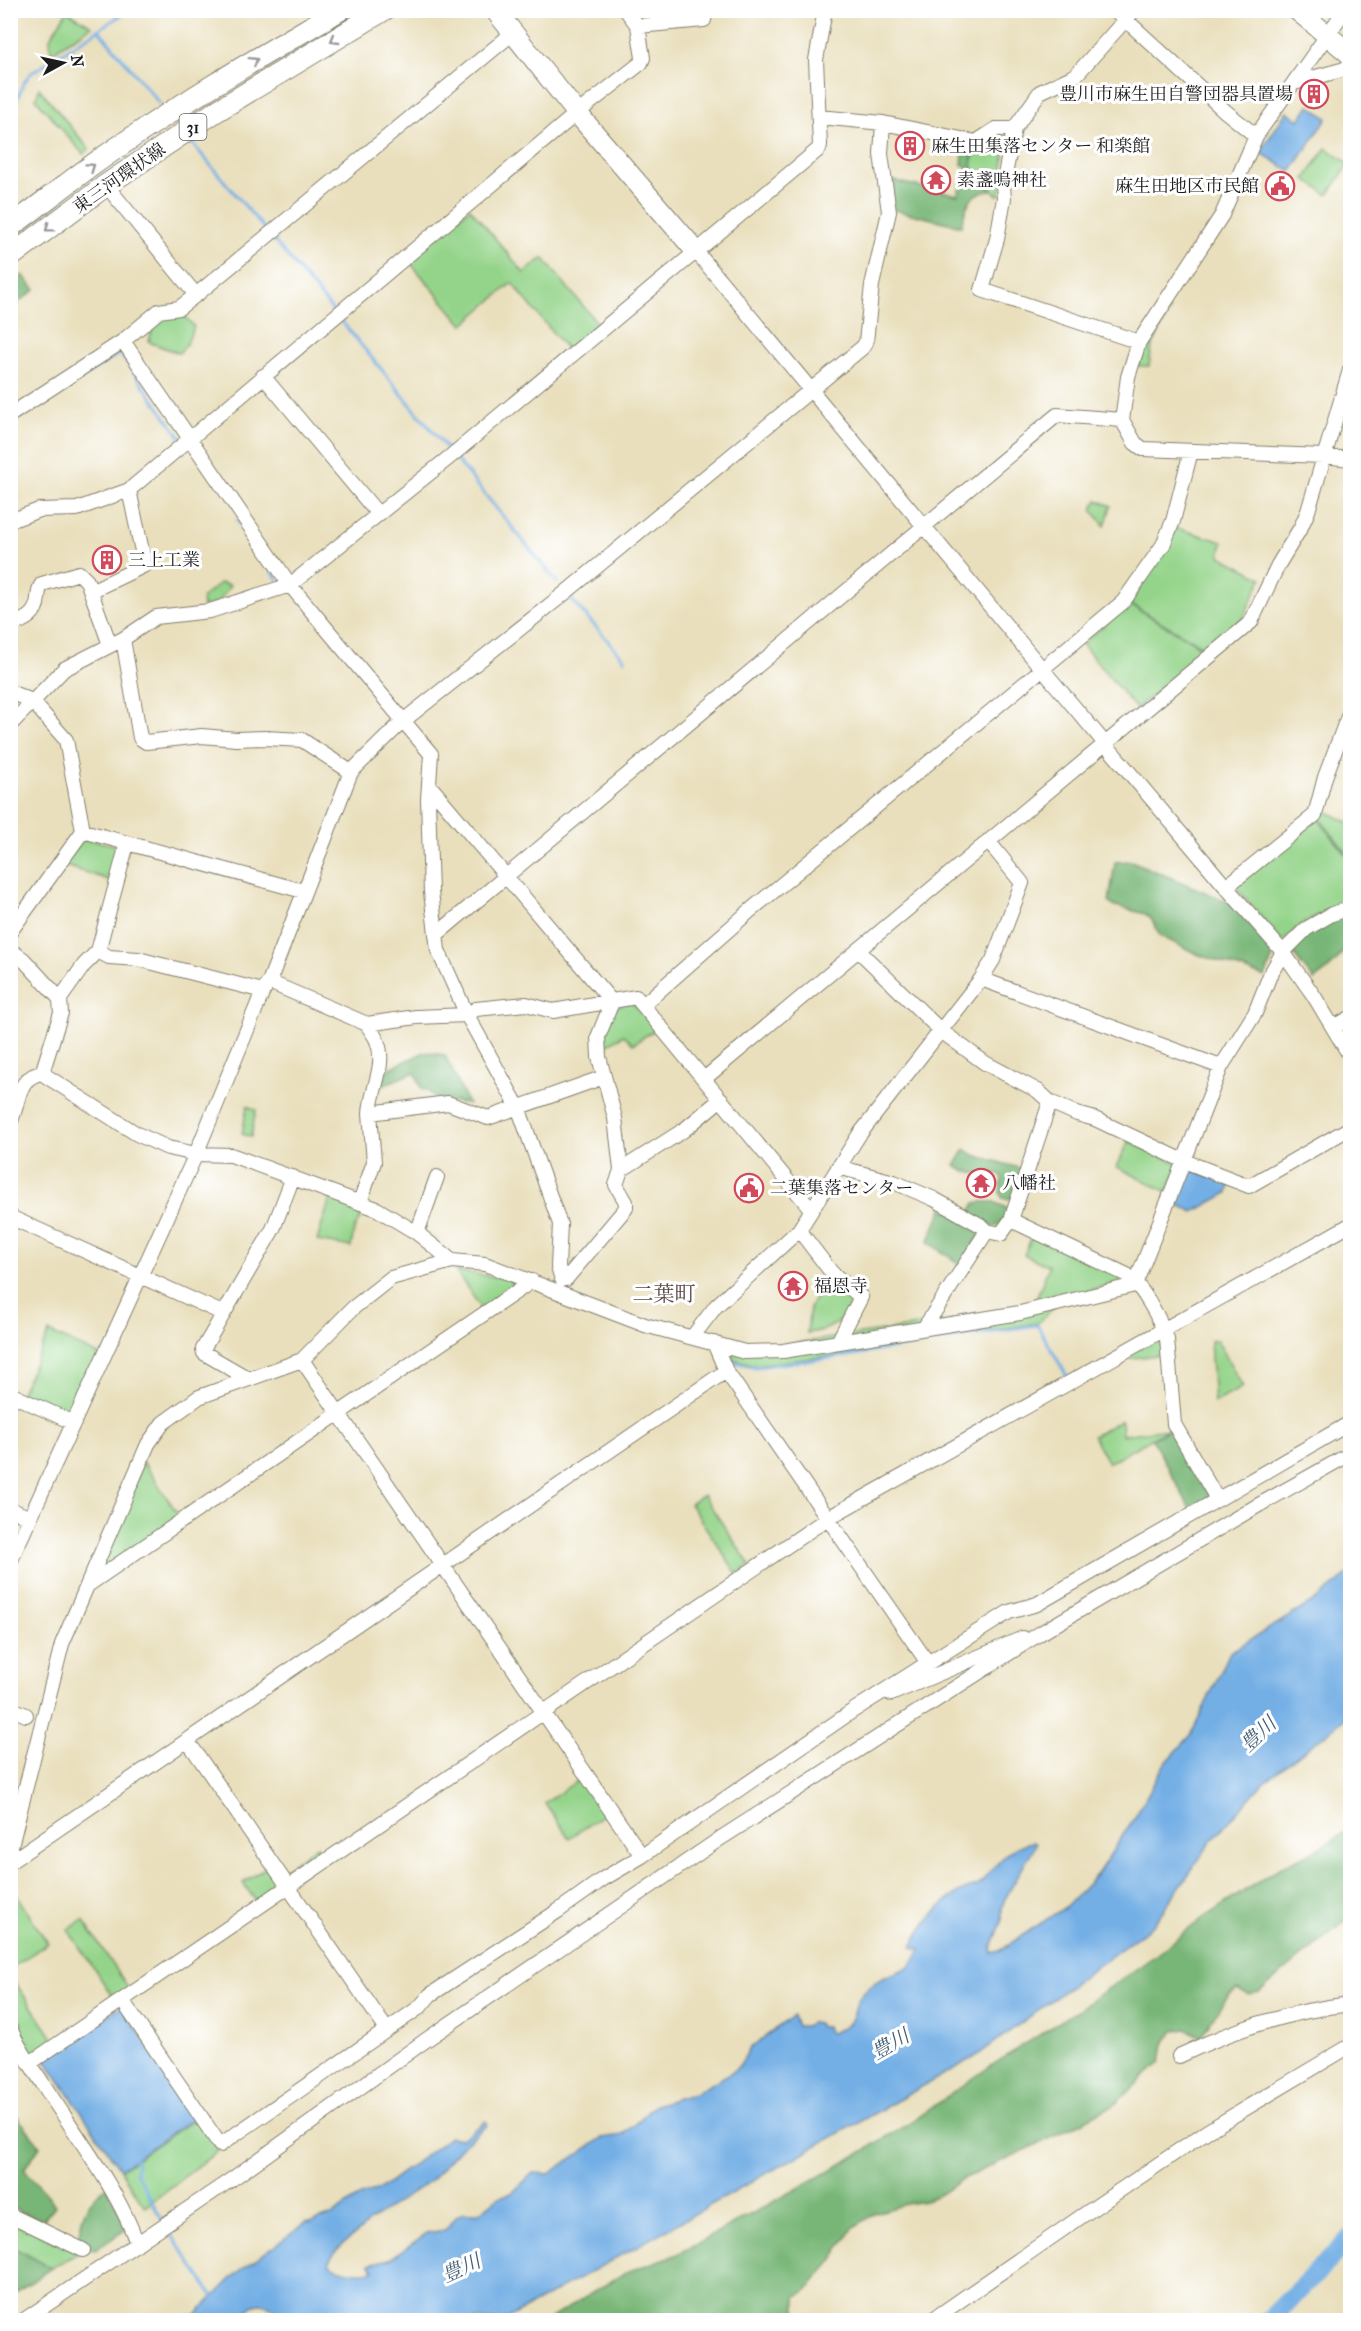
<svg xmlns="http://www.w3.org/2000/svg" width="1361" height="2331" viewBox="0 0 1361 2331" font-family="'IM FELL French Canon','Noto Serif JP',serif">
<rect width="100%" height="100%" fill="#fff"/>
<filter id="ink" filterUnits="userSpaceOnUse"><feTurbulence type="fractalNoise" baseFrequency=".0167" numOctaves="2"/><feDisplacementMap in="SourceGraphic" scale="12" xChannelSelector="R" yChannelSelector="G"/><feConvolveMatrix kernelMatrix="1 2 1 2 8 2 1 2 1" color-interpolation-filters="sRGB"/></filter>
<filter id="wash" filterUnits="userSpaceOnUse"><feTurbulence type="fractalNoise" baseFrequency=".008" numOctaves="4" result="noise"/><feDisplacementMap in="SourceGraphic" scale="24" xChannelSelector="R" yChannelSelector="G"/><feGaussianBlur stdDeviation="1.35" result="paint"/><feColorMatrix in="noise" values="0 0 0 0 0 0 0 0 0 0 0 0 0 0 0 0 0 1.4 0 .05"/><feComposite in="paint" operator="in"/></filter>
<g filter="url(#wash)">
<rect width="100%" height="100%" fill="#e9dfbc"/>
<path fill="#94d48a" stroke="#587853" stroke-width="1.5" d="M 67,11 L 92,26 L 51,53 L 50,38 Z
M 39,88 L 89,149 L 83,154 L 36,99 Z
M 1007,131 L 1000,195 L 997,195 L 972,167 L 975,145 Z
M 1326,148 L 1349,164 L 1328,195 L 1305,179 Z
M 470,208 L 524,273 L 543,258 L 599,325 L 568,351 L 512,283 L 463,325 L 408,260 Z
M 1168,309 L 1170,310 L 1152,347 L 1149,366 L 1138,366 L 1144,344 Z
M 182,313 L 194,327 L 186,345 L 179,353 L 151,343 L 149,341 C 156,314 156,317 182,313 Z
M 1097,500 L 1111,506 L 1105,526 L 1092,510 Z
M 1176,528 L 1223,542 L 1220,556 L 1262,578 L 1243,618 L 1207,649 L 1130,604 Z
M 220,583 L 230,585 C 223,598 218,604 203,607 L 202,598 Z
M 1129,604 L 1206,650 L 1136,709 L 1082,644 Z
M 1323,810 L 1350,823 L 1350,857 L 1319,818 Z
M 1318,819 L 1350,859 L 1350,903 L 1342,904 L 1304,922 L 1282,942 L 1235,886 Z
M 83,838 L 118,846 L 121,849 L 112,881 L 63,865 Z
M 629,1002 L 635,1005 L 656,1029 L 633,1044 L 624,1035 L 601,1048 L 615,1007 Z
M 247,1106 L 256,1110 L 251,1137 L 242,1134 Z
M 1129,1141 L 1179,1164 L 1167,1192 L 1117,1167 Z
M 331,1196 L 365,1209 L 354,1230 L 351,1247 L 317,1241 Z
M 1033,1234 L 1129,1281 L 1034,1304 L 1049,1266 L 1024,1255 Z
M 456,1271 L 510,1279 L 516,1287 L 482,1310 Z
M 830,1279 L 855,1300 C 844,1321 831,1331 807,1333 L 810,1306 Z
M 1055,1306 L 1038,1323 L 846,1354 L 756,1365 L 729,1358 L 729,1353 Z
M 49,1332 L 99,1355 L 71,1418 L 20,1395 Z
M 1161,1336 L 1164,1354 L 1118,1360 Z
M 1217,1340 L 1243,1387 L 1214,1403 L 1210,1341 Z
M 1121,1420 L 1122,1435 L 1169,1429 L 1108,1463 L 1093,1436 Z
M 143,1462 L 180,1517 L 96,1574 Z
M 703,1495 L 750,1565 L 737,1574 L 690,1504 Z
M 583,1777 L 607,1812 L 569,1838 L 545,1803 Z
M 317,1846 L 324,1857 L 288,1882 L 281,1871 Z
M 268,1866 L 282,1886 L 257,1903 L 243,1883 Z
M 14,1892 L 48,1943 L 11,1968 Z
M 83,1920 L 130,1990 L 115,2000 L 68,1930 Z
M 10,1975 L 55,2041 L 33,2054 L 29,2053 C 9,2020 11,2012 10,1975 Z
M 197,2117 L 219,2150 L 145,2207 L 120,2170 Z
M 17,2223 L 80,2252 L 51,2268 L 11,2246 L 11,2234 Z"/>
<path fill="#77b676" stroke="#4a6949" stroke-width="1.5" d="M 963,152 L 973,152 L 971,166 L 991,190 C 966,195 968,204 961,226 L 894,210 L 890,180 L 958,195 L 961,183 L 967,181 L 967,166 L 962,165 Z
M 23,275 L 35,290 L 13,306 L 11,303 L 11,284 Z
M 1131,861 L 1239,906 L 1276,949 L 1265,977 L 1197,954 L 1160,936 L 1151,918 L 1145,914 L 1112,905 L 1109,902 L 1115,862 Z
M 1350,912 C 1350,947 1343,960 1314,980 L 1290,950 L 1308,932 Z
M 425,1052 L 445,1055 L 468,1104 L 436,1099 L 427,1090 L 422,1089 L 415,1072 L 376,1088 L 381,1072 Z
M 965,1149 L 974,1155 L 1023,1169 L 1012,1198 L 1009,1200 L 1002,1198 L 1000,1193 L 1002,1178 L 999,1174 C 979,1174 972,1176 955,1166 Z
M 981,1202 L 994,1202 L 1009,1209 C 998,1236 988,1227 969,1214 L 975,1203 Z
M 943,1208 L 982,1232 L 961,1265 L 928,1242 Z
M 1172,1428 L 1211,1498 L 1191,1510 L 1152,1439 Z
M 1350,1829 L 1350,1917 L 1259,1992 L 1248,1995 L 1237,1989 C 1222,1998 1212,2022 1201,2037 L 1186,2029 L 1174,2031 L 1164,2044 L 1161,2062 L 1114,2105 L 1051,2138 L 961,2180 L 942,2193 L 925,2201 L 906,2204 L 875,2213 L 853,2228 L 831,2262 L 807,2290 L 796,2298 L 796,2313 L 800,2320 L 548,2320 L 626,2272 L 675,2255 L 719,2232 L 847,2161 L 916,2119 L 986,2069 L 1063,2020 L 1156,1955 L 1203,1918 L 1279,1868 L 1320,1848 Z
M 17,2116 L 40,2146 L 24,2169 L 50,2198 L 55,2206 L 43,2220 L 21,2212 L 11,2205 L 11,2121 Z
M 106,2187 L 128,2228 L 95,2250 L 87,2248 L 78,2243 C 81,2216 84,2203 106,2187 Z
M 11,2246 L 51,2268 L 12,2296 L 10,2295 Z"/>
<path fill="#73afe5" stroke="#486680" stroke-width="1.5" d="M 1309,105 L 1327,118 L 1291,172 L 1260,152 L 1287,111 L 1299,120 Z
M 1188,1168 L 1230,1185 L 1228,1193 L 1194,1212 L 1174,1203 Z
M 1350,1573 L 1350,1715 L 1263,1783 L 1211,1842 L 1153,1925 L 975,2057 L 505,2320 L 280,2320 C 278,2309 265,2300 253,2306 C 248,2308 244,2316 240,2320 L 181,2320 L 187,2316 L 196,2315 L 237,2273 L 307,2222 L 311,2223 C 318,2219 328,2217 334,2214 C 348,2205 359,2193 377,2191 L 450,2137 L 461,2139 L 486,2121 L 487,2125 L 461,2147 L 430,2181 L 367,2223 C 363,2231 356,2233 349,2239 C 341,2245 334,2253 329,2261 L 330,2264 C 339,2270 365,2276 374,2269 L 369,2264 L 390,2259 L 427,2233 L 445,2230 L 456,2217 L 463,2213 L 479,2213 L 499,2197 L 512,2193 L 533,2173 L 549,2174 L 602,2138 L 623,2135 L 655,2105 L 695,2093 L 729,2074 L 739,2066 L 751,2047 L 793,2016 L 797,2026 L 806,2026 L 810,2023 L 818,2023 L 820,2027 L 826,2027 L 828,2032 L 832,2033 C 839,2029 850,2025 853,2016 C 855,2012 855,2007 857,2002 C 867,1981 890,1975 910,1967 L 920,1949 L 912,1947 C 924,1921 949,1891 978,1886 C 993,1870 1009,1843 1034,1842 L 1036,1844 L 1005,1899 L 1002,1908 L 1002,1922 L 991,1949 L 992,1953 L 999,1951 L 1067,1906 L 1098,1873 L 1135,1817 L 1164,1765 L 1191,1735 L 1230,1652 L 1313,1602 Z
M 121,2006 L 196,2116 L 120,2169 L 45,2059 Z"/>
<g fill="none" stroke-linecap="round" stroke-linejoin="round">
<path stroke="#73afe5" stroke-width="3" d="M 99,30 L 159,103
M 10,117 L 23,84 L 30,74 L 129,10
M 192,143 L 267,232
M 271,237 L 334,312
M 338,317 L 449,451
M 10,424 L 120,353 L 181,438
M 455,458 L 557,582
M 237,520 L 278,580
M 571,599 L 625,660
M 734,1362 L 756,1367 L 847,1356 L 1037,1325 L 1067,1376
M 133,2157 L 137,2163 L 136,2172 L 162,2220
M 167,2228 L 216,2300"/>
<path stroke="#73afe5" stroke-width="20" d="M 1269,2320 L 1350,2239"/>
</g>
</g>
<g filter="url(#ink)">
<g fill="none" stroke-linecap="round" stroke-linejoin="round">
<g stroke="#827e6c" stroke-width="16">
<path id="street" d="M 1115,10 L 1225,111 L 1256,136
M 1134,10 L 1076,75 L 1040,92 L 1014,129 L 1003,185 L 1004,198 L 997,239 L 982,290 L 1139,342
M 1345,10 L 1256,136 L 1222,215 L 1139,342 L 1128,377 L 1122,420 L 1135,443 L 1143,449 L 1324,456 L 1350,459
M 638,26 L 704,20 L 706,10
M 1294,83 L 1345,69 L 1350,64
M 819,117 L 883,123 L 976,142 L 996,129 L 1014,129
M 695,250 L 1043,670 L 1226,887 L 1283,952 L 1314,996 L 1350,1056
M 196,295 L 513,33
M 123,341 L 290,585 L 431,754 L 428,799 L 431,892 L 438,950 L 467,1015 L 518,1107 L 560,1224 L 558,1267 L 562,1279 L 566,1279 L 626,1208 L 626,1202 L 616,1185 L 621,1170 L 684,1130 L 721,1099
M 263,376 L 378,514
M 10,415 L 123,341 L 159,311 L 179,308 L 196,295 L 106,185
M 10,521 L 39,510 L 77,509 L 129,490 L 577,113 L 641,63 L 643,58 L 638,26 L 626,10
M 91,591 L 145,565 L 129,490
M 10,626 C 25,620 37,615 38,598 C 39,592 38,589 42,584 L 79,573 L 87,581 L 110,645
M 123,639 L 140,738 L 146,742 L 202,736 L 236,739 L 265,738 L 302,740 L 351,772
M 10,692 L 32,701 L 66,740 L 83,831 L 10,932
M 10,725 L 64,669 L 123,639 L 156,617 L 210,611 L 290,585 L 451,456 L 819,149 L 820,145 L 816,60 L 825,10
M 429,785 L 612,1002
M 83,831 L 303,891
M 1226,887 L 1315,815 L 1325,777 L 1350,711
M 436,935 L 1057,415 L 1122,420
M 10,950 L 23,959 L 60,999 L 61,1013 L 43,1070 L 46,1076 L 137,1134 L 168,1148 L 196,1154 L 231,1155 L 377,1209 L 417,1233 L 452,1261
M 858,950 L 941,1031 L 985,1063 L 1038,1091 L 1050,1102 L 1077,1114 L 1095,1119 L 1184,1161 L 1249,1186 L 1350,1128
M 98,951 L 109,957 L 138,959 L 263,991
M 981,979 L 1221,1067
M 269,982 L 367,1024 L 416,1017 L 467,1015 L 476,1009 L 526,1004 L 553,1011 L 636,997 L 811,1209
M 60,999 L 84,965 L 98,951 L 127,844
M 612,1002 L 598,1037 L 599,1057 L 615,1118 L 621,1170
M 643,1005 L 752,909 L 1123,602 L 1163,545 L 1173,521 L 1191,451
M 367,1024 C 370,1030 375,1035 377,1041 C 387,1064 371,1090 370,1113
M 1334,1027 L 1350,1018
M 704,1079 L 1251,622 L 1278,565 L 1301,527 L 1308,511 L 1350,370
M 1050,1102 L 1011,1220 L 1127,1275 C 1143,1287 1160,1319 1167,1339 L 1174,1424 L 1217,1499
M 10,1123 C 20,1103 16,1076 43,1073
M 838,1167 L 894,1182 L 934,1199 L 982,1226 L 987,1231 L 1001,1234 L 1011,1220
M 360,1202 L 374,1162 L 370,1113 L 448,1103 L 488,1118 L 604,1077
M 10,1217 L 222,1313
M 799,1230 L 832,1273 L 861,1297 L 838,1342
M 417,1233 L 437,1177
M 924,1328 L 987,1231
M 693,1336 L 716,1306 L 799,1230 L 859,1135 L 981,979 L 993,960 L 1022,883 L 988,841
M 714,1343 L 726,1371 L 928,1663
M 302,1360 L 642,1856
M 249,1379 L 204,1353 L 203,1349 L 273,1229 L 293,1177
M 10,1394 L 74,1423
M 10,1509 L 30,1518
M 10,1562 L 196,1154 L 263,991 L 269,982 L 351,772 L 403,721 L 565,593 L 863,347 L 866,342 L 872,285 L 889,212 L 881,154 L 883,123
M 88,1585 L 532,1281
M 891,1694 L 1023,1638
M 10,1708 L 26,1715
M 187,1740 L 387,2030
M 10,1850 L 62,1644 L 148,1444 L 163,1423 L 199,1397 L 302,1360 L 353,1308 L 391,1278 L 452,1261 L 485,1264 L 645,1325 L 745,1352 L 783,1351 L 1020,1313 L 1131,1286 L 1136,1282 L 1221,1067 L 1255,1013 L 1270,975 L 1283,952 L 1306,929 L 1332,914 L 1350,908
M 10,1862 L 726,1371
M 122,2000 L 220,2145 L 387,2030 L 420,2007 L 430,1995 L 558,1911 L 603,1879 L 642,1856 L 854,1710 L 928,1663 L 1009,1612 L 1037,1604 L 1350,1423
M 10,2028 C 18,2048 32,2066 43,2084 C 73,2131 120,2192 137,2244
M 1179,2056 C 1232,2030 1291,2011 1350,2004
M 30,2063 L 828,1518 L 1350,1225
M 10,2215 L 83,2250
M 24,2320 L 235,2177 L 426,2040 L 721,1838 L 1039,1634 L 1257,1506 L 1350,1454
M 932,2320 L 1082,2216 L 1206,2132 L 1350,2046"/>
</g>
<g stroke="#827e6c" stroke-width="22">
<path id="secondary" d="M 495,10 L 577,113 L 695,250
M 1297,10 L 1350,54"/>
</g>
<g stroke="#827e6c" stroke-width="23">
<path id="primary" d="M 10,227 C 36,208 61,188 87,169 C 167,111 254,60 340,10
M 10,257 L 106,185 L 215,112 L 384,10"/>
</g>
<use href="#street" stroke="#fff" stroke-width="14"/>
<use href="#secondary" stroke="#fff" stroke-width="20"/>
<use href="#primary" stroke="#fff" stroke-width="21"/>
</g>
<defs><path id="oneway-chevron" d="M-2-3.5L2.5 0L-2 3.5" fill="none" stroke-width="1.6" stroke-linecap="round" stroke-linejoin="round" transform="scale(1.5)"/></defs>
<g stroke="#999">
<use href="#oneway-chevron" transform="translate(334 40) rotate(149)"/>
<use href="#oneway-chevron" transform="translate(254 61) rotate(-32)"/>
<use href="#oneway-chevron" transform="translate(91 167) rotate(-35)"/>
<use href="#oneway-chevron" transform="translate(49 228) rotate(143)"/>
</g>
</g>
<defs>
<g id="building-ring" transform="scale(1.5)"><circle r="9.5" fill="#fff" stroke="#d1495b" stroke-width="1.5"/><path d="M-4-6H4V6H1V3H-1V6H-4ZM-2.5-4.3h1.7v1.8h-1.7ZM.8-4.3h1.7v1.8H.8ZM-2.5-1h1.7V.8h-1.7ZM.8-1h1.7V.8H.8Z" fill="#d1495b"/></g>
<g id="temple-ring" transform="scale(1.5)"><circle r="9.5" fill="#fff" stroke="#d1495b" stroke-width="1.5"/><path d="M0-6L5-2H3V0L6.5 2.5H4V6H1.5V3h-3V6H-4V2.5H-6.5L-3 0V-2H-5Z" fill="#d1495b"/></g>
<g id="civic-ring" transform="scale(1.5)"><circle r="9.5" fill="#fff" stroke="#d1495b" stroke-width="1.5"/><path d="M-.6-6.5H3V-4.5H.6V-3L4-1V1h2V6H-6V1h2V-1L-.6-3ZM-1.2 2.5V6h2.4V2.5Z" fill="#d1495b"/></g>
</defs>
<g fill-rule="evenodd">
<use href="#building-ring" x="1314" y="94"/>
<use href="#building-ring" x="910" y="146"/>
<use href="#temple-ring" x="936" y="180"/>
<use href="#civic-ring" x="1280" y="186"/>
<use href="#building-ring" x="107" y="560"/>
<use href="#temple-ring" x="981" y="1183"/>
<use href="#civic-ring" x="749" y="1188"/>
<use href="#temple-ring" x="793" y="1286"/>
</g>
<g text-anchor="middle" stroke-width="6" stroke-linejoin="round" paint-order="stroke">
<rect fill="#fff" stroke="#606060" stroke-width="1.5" x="179.5" y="114" width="27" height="26" rx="4.5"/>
<g font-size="16" font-weight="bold" fill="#1c1c1c">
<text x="193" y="133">31</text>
</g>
<g font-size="18" fill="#1c1c1c" stroke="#fff" text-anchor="start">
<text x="1293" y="100" text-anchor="end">豊川市麻生田自警団器具置場</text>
<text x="931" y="152">麻生田集落センター 和楽館</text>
<text x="957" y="186">素盞嗚神社</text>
<text x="1259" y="192" text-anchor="end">麻生田地区市民館</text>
<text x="128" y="566">三上工業</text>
<text x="1002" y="1189">八幡社</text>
<text x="770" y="1194">二葉集落センター</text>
<text x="814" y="1292">福恩寺</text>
</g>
<g font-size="18" fill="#1c1c1c" stroke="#fff">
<text transform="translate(119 178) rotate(-35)" y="6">東三河環状線</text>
</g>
<g font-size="20" font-style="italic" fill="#435e76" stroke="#fff">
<text transform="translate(1258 1734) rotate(-43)" y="7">豊川</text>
<text transform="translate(890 2044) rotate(-30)" y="7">豊川</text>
<text transform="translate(461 2268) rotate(-25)" y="7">豊川</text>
</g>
<g font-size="21" fill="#5c4a49" stroke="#fff">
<text x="664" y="1301">二葉町</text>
</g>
</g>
<rect width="1361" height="2331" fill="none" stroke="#fff" stroke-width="36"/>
<g transform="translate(63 63) rotate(82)" stroke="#ffffff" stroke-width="4.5" paint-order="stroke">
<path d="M0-4.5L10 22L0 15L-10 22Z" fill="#1c1c1c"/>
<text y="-9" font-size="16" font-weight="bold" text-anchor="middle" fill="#1c1c1c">N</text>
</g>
</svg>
